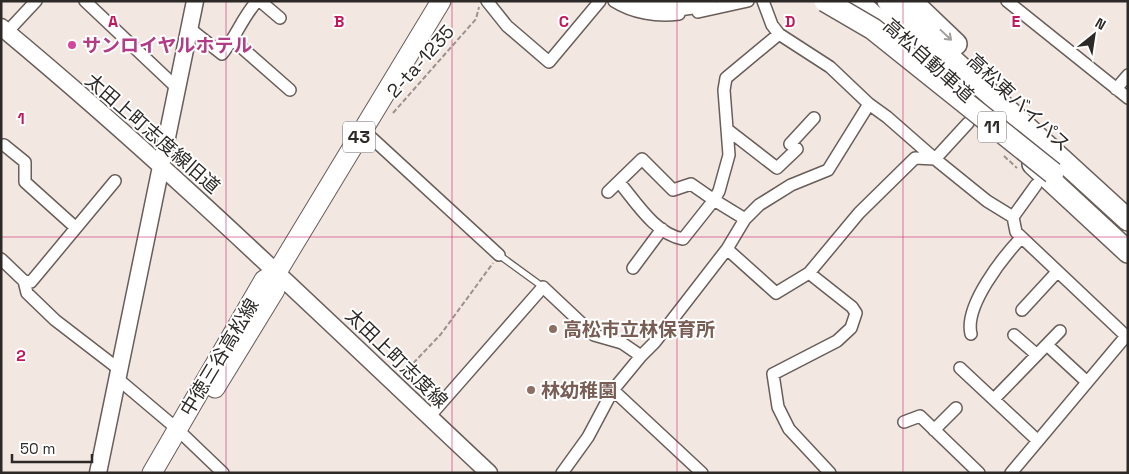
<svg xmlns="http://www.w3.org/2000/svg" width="1129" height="474" viewBox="0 0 1129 474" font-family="'Space Grotesk','Noto Sans JP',sans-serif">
<rect width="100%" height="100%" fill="#f3e7e2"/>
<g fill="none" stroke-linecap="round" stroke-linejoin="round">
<g stroke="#685e5a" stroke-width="8">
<path id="lane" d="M 499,255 L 543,287"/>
</g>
<g stroke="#685e5a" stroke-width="14">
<path id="street" d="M 85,1 L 176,87
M 260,1 L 280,18
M 487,1 L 507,26 L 549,62 L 600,1
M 614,1 C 633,13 657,17 679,14
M 1007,1 L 1128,98
M 698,12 L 748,1
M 189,28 L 222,54 C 236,37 242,18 257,1
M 7,32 L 36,1
M 779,34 L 830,67 L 869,104 L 887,117 L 935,159
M 233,40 L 290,90
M 1116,89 L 1128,75
M 968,123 L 935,159 L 987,201 L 1013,217
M 363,130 L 499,255
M 728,130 L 777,168 L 797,149 L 790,144 L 814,118
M 4,145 L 25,162 L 25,182 L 75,227
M 608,192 L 642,159 L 673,190 L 691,184 L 714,200 L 683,239 C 655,234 636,202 619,182
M 745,219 L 759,205 L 791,185 L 828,170 L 869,104
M 727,249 L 776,293 L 809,273 L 852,307 L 856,313 L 851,328 L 837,341 L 773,374 L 778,407 L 789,429 L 830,473
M 1,259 L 24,281 L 31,282 L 115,181
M 633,268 L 662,229
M 809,273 L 859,213 L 915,158 L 935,159
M 24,281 L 27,293 L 55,320 L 120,370
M 1022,310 L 1057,272
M 971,334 C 964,306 1003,257 1021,238
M 1014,335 L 1037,355
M 1047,345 L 1087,382
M 960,368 L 1037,440
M 118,379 L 176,428 L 223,473
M 613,390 L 702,473
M 994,399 L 1060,331
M 429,417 L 543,287 L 594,335 L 622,343 L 641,356
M 904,422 L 920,416 L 979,473
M 934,430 L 956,408
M 562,473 L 588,437 L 613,390 L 641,356 L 655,342 L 727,249 L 745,219 L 714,200 L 719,191 L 729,155 L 724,90 L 726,78 L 779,34 L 772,25 L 763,1
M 1011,473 L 1126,336 L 1016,232 L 1013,217 L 1036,185"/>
</g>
<g stroke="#685e5a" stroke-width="19">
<path id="secondary" d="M 1,27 C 171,168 328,322 489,473
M 98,473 L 195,1"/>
</g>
<g stroke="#685e5a" stroke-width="21">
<path id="primary" d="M 215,388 L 275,290 L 277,272
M 152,473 L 264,280 L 277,272 L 441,1"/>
</g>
<g stroke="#685e5a" stroke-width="24">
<path id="highway" d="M 637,1 L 671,6 L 706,1
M 857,1 L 895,36
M 888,1 L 1128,220
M 911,1 L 956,44
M 889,23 L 955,83
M 1033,164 L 1128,252"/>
</g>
<path stroke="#9b928f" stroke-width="2" stroke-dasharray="5 2.5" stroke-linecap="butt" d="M 393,113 L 476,19 L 479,7
M 1004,156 L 1017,168
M 403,374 L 441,334 L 493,263"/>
<use href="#lane" stroke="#fff" stroke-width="5.5"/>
<use href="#street" stroke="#fff" stroke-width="11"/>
<use href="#secondary" stroke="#fff" stroke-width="16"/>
<use href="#primary" stroke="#fff" stroke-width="19"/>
<use href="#highway" stroke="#fff" stroke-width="21"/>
<g stroke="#685e5a" stroke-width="24" stroke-linecap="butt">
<path id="highway-bridge" d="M 825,1 L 873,29 L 1053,173"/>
</g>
<use href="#highway-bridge" stroke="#fff" stroke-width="21"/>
</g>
<defs><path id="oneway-shaft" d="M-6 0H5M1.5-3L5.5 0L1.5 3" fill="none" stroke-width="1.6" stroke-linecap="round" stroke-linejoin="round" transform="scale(1.25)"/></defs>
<use stroke="#a09f9e" href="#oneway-shaft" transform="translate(946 35) rotate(43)"/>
<path fill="none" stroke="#c2185b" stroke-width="1" stroke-opacity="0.55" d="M 226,1 L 226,473M 452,1 L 452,473M 677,1 L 677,473M 903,1 L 903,473M 1,237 L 1128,237"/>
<circle fill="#d1479c" stroke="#fff" stroke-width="2" cx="72" cy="45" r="5"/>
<g fill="#8d6e63" stroke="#fff" stroke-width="2">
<circle cx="553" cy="329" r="5"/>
<circle cx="531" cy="390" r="5"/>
</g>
<g text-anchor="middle" stroke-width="4" stroke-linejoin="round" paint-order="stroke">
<g fill="#fff" stroke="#6c6968" stroke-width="1">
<rect x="978" y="111.5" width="28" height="31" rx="4"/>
<rect x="343" y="121.5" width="32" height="31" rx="4"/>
</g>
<g font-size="18" font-weight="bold" fill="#2d2927">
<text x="992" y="133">11</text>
<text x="359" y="143">43</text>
</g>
<g font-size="19" font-weight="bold" fill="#b23c85" stroke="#fff" text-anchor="start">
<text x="82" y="52">サンロイヤルホテル</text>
</g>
<g font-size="19" fill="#2d2927" stroke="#fff">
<text transform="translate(929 60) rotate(42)" y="7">高松自動車道</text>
<text transform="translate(420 61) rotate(-48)" y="7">2-ta-1235</text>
<text transform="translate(1019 102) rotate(43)" y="7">高松東バイパス</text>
<text transform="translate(153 133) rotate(41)" y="7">太田上町志度線旧道</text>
<text transform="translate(219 357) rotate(-59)" y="7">中徳三谷高松線</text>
<text transform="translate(397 358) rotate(44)" y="7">太田上町志度線</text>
</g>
<g font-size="19" font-weight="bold" fill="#785e54" stroke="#fff" text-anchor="start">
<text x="563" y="336">高松市立林保育所</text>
<text x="541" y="397">林幼稚園</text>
</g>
</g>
<g font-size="16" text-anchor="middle" font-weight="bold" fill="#c2185b" stroke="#fff" stroke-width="4" stroke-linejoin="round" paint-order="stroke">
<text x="113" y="27">A</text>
<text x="339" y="27">B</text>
<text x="564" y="27">C</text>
<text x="790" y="27">D</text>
<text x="1016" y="27">E</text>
<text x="21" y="124">1</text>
<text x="21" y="361">2</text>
</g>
<rect width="1129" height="474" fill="none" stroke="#2d2927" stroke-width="5"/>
<g transform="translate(1094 35) rotate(30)" stroke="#ffffff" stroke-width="4" paint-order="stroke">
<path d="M0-4L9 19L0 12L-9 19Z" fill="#2d2927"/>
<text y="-8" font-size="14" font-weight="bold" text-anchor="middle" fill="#2d2927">N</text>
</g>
<path d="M12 454v8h80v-8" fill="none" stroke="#2d2927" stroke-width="2.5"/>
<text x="20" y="454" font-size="15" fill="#2d2927" stroke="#ffffff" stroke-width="4" paint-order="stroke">50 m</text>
</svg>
